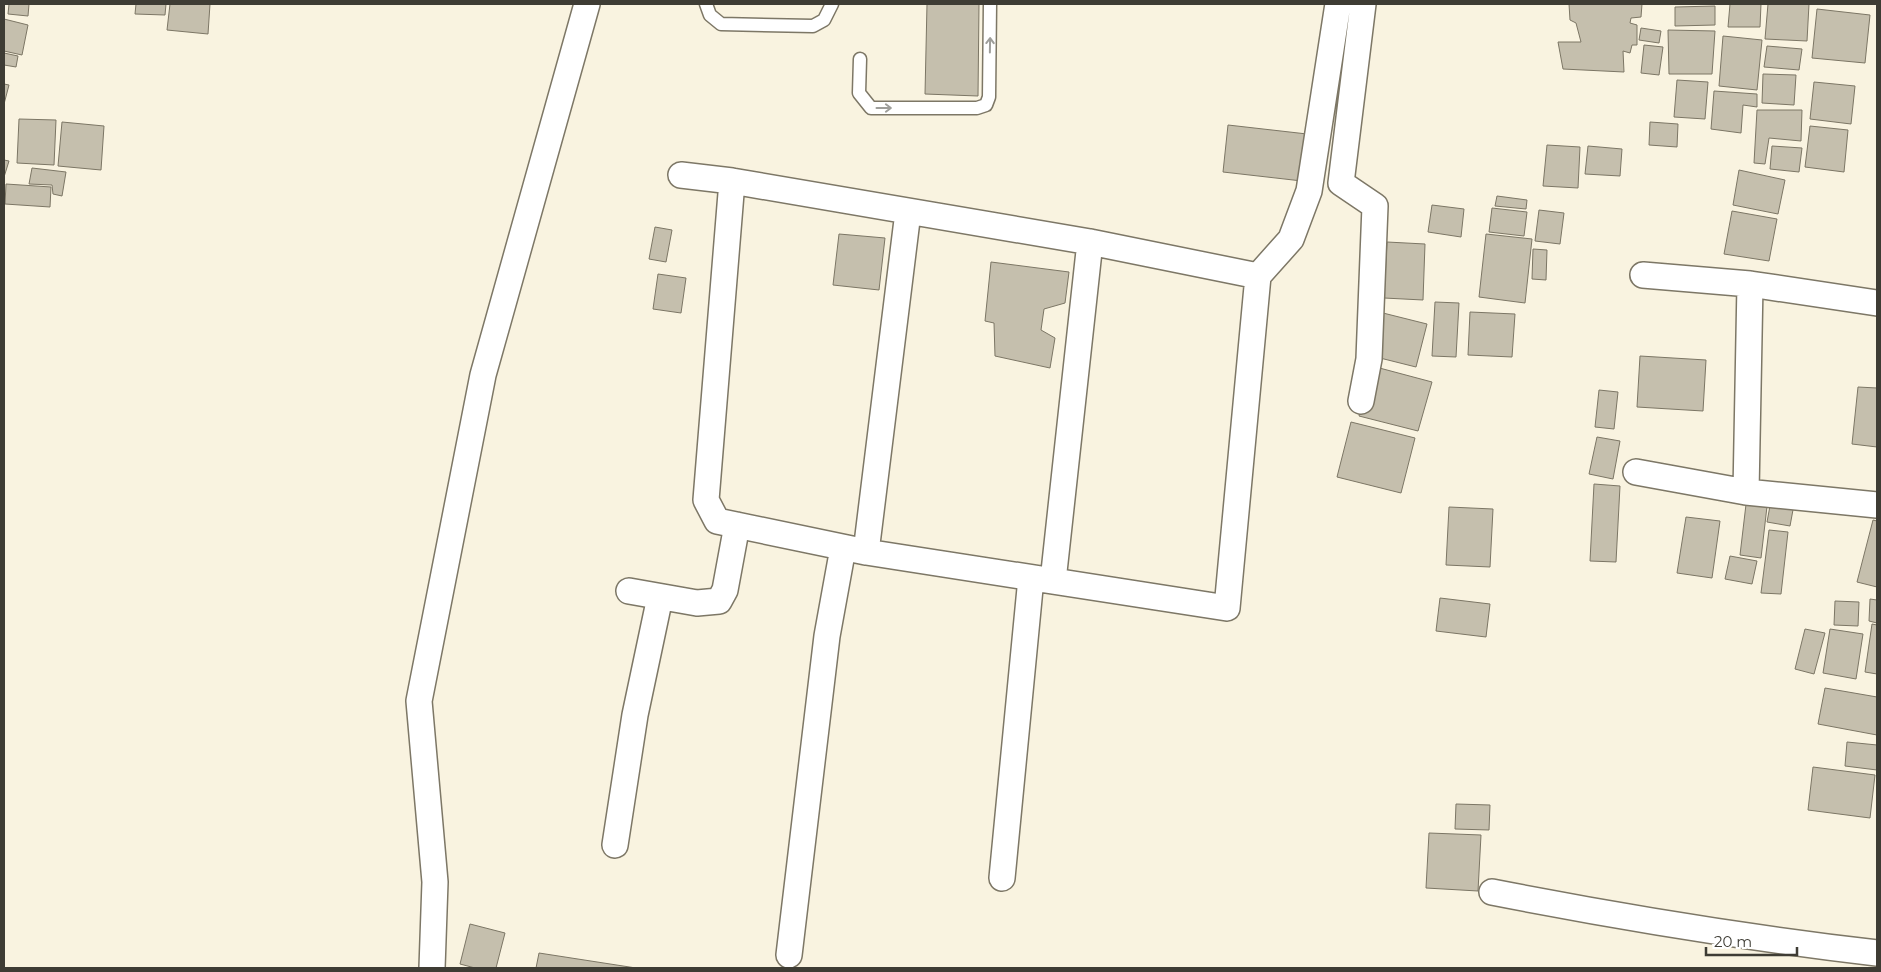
<svg xmlns="http://www.w3.org/2000/svg" width="1881" height="972" viewBox="0 0 1881 972" font-family="Montserrat,sans-serif">
<rect width="100%" height="100%" fill="#f9f3e0"/>
<path fill="#c5bfad" stroke="#7c7665" d="M 9,4 L 29,4 L 28,16 L 8,14 Z
M 136,4 L 166,4 L 165,15 L 135,14 Z
M 170,4 L 210,4 L 208,34 L 167,30 Z
M 927,4 L 979,4 L 978,96 L 925,94 Z
M 1569,4 L 1642,4 L 1641,17 L 1631,18 L 1630,23 L 1637,25 L 1637,45 L 1632,45 L 1630,53 L 1623,51 L 1624,72 L 1563,69 L 1558,42 L 1581,42 L 1576,23 L 1570,20 Z
M 1730,4 L 1761,4 L 1760,27 L 1728,27 Z
M 1768,4 L 1809,4 L 1807,41 L 1765,39 Z
M 1715,6 L 1715,25 L 1675,26 L 1675,7 Z
M 1817,9 L 1870,15 L 1865,63 L 1812,58 Z
M 4,19 L 28,25 L 22,55 L 4,51 Z
M 1641,28 L 1661,31 L 1659,43 L 1639,40 Z
M 1668,30 L 1715,31 L 1712,74 L 1669,74 Z
M 1723,36 L 1762,40 L 1757,90 L 1719,86 Z
M 1644,45 L 1663,47 L 1659,75 L 1641,73 Z
M 1767,46 L 1802,49 L 1799,70 L 1764,67 Z
M 4,53 L 18,56 L 16,67 L 4,65 Z
M 1763,74 L 1796,75 L 1794,105 L 1762,103 Z
M 1677,80 L 1708,82 L 1705,119 L 1674,117 Z
M 1814,82 L 1855,86 L 1851,124 L 1810,119 Z
M 4,84 L 9,85 L 4,104 Z
M 1714,91 L 1757,94 L 1757,107 L 1743,105 L 1741,133 L 1711,129 Z
M 1757,110 L 1802,110 L 1801,141 L 1769,138 L 1765,164 L 1754,163 Z
M 19,119 L 56,120 L 54,165 L 17,163 Z
M 62,122 L 104,126 L 101,170 L 58,166 Z
M 1650,122 L 1678,124 L 1677,147 L 1649,145 Z
M 1228,125 L 1307,134 L 1302,181 L 1223,172 Z
M 1810,126 L 1848,130 L 1844,172 L 1805,167 Z
M 1547,145 L 1580,147 L 1578,188 L 1543,186 Z
M 1588,146 L 1622,149 L 1620,176 L 1585,174 Z
M 1772,146 L 1802,148 L 1799,172 L 1770,169 Z
M 4,160 L 9,161 L 4,177 Z
M 32,168 L 66,172 L 62,196 L 53,194 L 52,185 L 29,184 Z
M 1739,170 L 1785,180 L 1778,214 L 1733,205 Z
M 6,184 L 51,187 L 50,207 L 5,204 Z
M 1497,196 L 1527,200 L 1526,209 L 1495,206 Z
M 1432,205 L 1464,209 L 1461,237 L 1428,232 Z
M 1492,208 L 1527,212 L 1524,236 L 1489,232 Z
M 1539,210 L 1564,213 L 1560,244 L 1535,241 Z
M 1732,211 L 1777,219 L 1769,261 L 1724,254 Z
M 655,227 L 672,230 L 666,262 L 649,259 Z
M 839,234 L 885,238 L 879,290 L 833,285 Z
M 1486,234 L 1532,239 L 1525,303 L 1479,297 Z
M 1387,242 L 1425,244 L 1423,300 L 1384,298 Z
M 1533,249 L 1547,250 L 1546,280 L 1532,279 Z
M 991,262 L 1069,272 L 1065,303 L 1044,309 L 1041,330 L 1055,338 L 1050,368 L 995,356 L 994,323 L 985,321 Z
M 658,274 L 686,278 L 681,313 L 653,309 Z
M 1435,302 L 1459,303 L 1456,357 L 1432,356 Z
M 1470,312 L 1515,314 L 1512,357 L 1468,355 Z
M 1383,313 L 1427,324 L 1416,367 L 1372,356 Z
M 1640,356 L 1706,360 L 1703,411 L 1637,407 Z
M 1372,366 L 1432,382 L 1418,431 L 1359,416 Z
M 1858,387 L 1877,388 L 1877,447 L 1852,444 Z
M 1599,390 L 1618,392 L 1614,429 L 1595,427 Z
M 1351,422 L 1415,438 L 1401,493 L 1337,477 Z
M 1597,437 L 1620,441 L 1613,479 L 1589,474 Z
M 1594,484 L 1620,486 L 1616,562 L 1590,561 Z
M 1772,495 L 1795,499 L 1790,526 L 1767,522 Z
M 1747,496 L 1768,498 L 1761,558 L 1740,555 Z
M 1449,507 L 1493,509 L 1490,567 L 1446,565 Z
M 1686,517 L 1720,521 L 1712,578 L 1677,573 Z
M 1873,520 L 1877,521 L 1877,587 L 1857,582 Z
M 1769,530 L 1788,532 L 1781,594 L 1761,593 Z
M 1730,556 L 1757,561 L 1752,584 L 1725,579 Z
M 1440,598 L 1490,604 L 1486,637 L 1436,631 Z
M 1870,599 L 1877,600 L 1877,623 L 1869,621 Z
M 1835,601 L 1859,602 L 1858,626 L 1834,625 Z
M 1872,624 L 1877,625 L 1877,674 L 1865,672 Z
M 1805,629 L 1825,633 L 1814,674 L 1795,669 Z
M 1830,629 L 1863,634 L 1856,679 L 1823,673 Z
M 1825,688 L 1877,697 L 1877,735 L 1818,724 Z
M 1847,742 L 1877,745 L 1877,770 L 1845,766 Z
M 1813,767 L 1875,775 L 1870,818 L 1808,810 Z
M 1456,804 L 1490,805 L 1489,830 L 1455,829 Z
M 1429,833 L 1481,835 L 1478,891 L 1426,888 Z
M 470,924 L 505,933 L 496,968 L 475,968 L 460,964 Z
M 539,953 L 636,968 L 536,968 Z"/>
<g fill="none" stroke-linecap="round" stroke-linejoin="round">
<g stroke="#7d7766" stroke-width="15">
<path id="lane" d="M 706,4 L 710,15 L 721,24 L 813,26 L 824,20 L 832,4
M 860,59 L 859,93 L 871,108 L 977,108 L 986,105 L 989,97 L 990,4"/>
</g>
<g stroke="#7d7766" stroke-width="28">
<path id="street" d="M 681,175 L 732,181 L 1090,242 L 1258,276
M 732,181 L 706,500 L 717,521 L 866,552 L 1227,608 L 1258,276 L 1291,239 L 1309,191 L 1338,4
M 1643,275 L 1750,284 L 1877,303
M 1361,401 L 1369,359 L 1375,206 L 1341,183 L 1363,4
M 1636,472 L 1746,492 L 1877,505
M 1746,492 L 1750,284
M 866,552 L 908,212
M 1053,581 L 1090,242
M 629,591 L 697,603 L 719,601 L 725,590 L 737,525
M 615,845 L 635,715 L 660,597
M 1002,878 L 1031,578
M 1492,892 C 1620,917 1748,938 1877,953
M 789,955 L 827,636 L 843,548
M 432,968 L 435,882 L 419,701 L 483,375 L 587,4"/>
</g>
<use href="#lane" stroke="#fff" stroke-width="12"/>
<use href="#street" stroke="#fff" stroke-width="25"/>
</g>
<defs><path id="oneway-shaft" d="M-6 0H5M1.5-3L5.5 0L1.5 3" fill="none" stroke-width="1.6" stroke-linecap="round" stroke-linejoin="round" transform="scale(1.25)"/></defs>
<g stroke="#9e9e9a">
<use href="#oneway-shaft" transform="translate(990 45) rotate(-89)"/>
<use href="#oneway-shaft" transform="translate(884 108)"/>
</g>
<rect width="1881" height="972" fill="none" stroke="#3e3c34" stroke-width="10"/>
<path d="M1706 947v8h91v-8" fill="none" stroke="#3e3c34" stroke-width="2.5"/>
<text x="1714" y="947" font-size="15" fill="#3e3c34" stroke="#ffffff" stroke-width="4" paint-order="stroke">20 m</text>
</svg>
